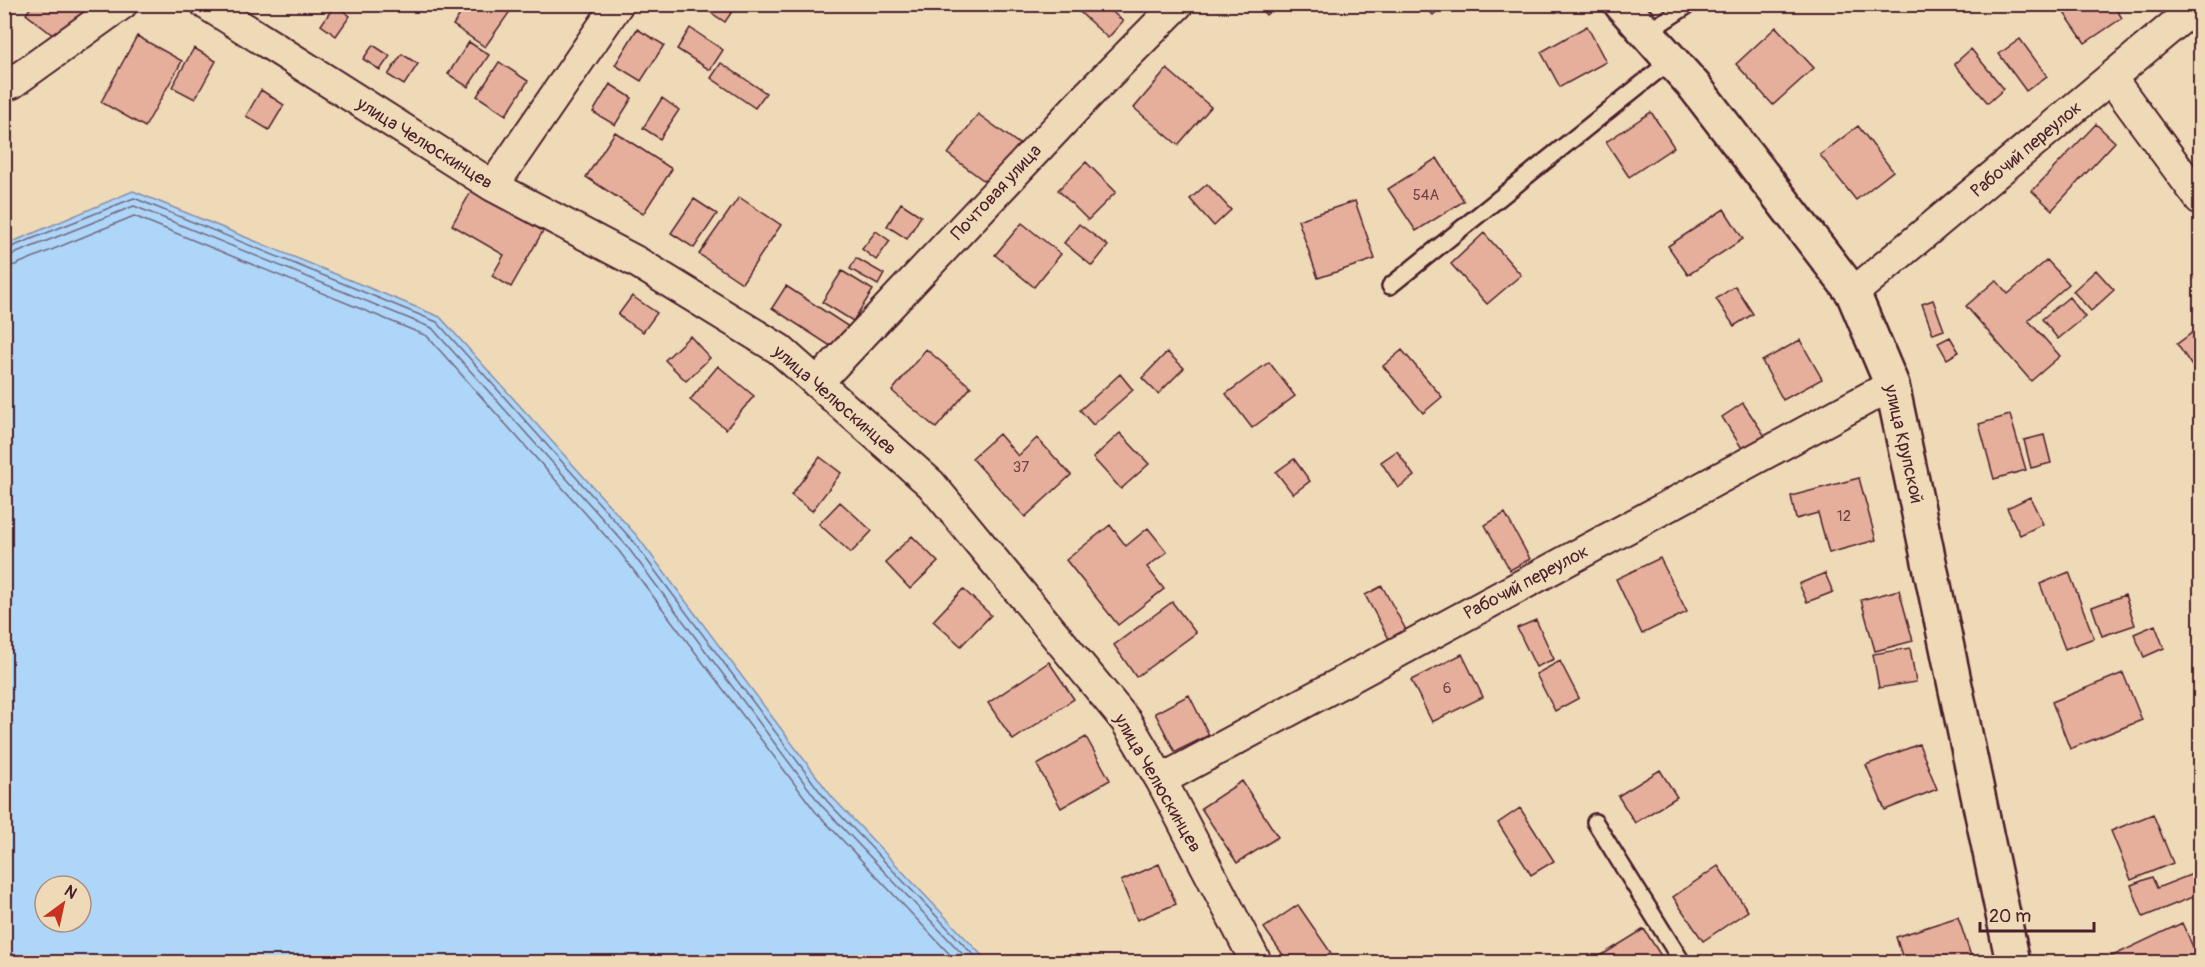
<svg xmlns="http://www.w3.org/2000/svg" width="2205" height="967" viewBox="0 0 2205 967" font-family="Pangolin,sans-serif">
<rect width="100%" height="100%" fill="#efdab8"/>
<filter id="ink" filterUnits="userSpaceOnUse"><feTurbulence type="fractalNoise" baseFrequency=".0167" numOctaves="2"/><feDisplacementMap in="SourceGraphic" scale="12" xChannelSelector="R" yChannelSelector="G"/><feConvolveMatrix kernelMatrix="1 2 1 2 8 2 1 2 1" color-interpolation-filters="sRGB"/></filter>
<g filter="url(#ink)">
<path fill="#aed6f8" stroke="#868da6" stroke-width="1.5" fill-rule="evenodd" d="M 133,191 L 440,317 L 637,536 L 832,797 L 988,962 L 5,962 L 5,245 ZM 45,886 L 81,886 L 81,922 L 45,922 Z"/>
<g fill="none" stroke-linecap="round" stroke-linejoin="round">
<path stroke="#72687d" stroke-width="1.5" d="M 4,250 L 134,198 L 437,322 L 632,540 L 827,801 L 980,962
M 4,258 L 134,206 L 432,328 L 626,545 L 821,805 L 970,962
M 4,267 L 15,265 L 134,216 L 427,336 L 619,551 L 815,811 L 957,962"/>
</g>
<path fill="#e5af9b" stroke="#4a1f2b" stroke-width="1.5" d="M 33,4 L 96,4 L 64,44 L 26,14 Z
M 467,4 L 504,4 L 511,10 L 485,47 L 453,25 Z
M 707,4 L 737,4 L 725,22 L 704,8 Z
M 1071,4 L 1103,4 L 1123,21 L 1108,38 Z
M 1256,4 L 1278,4 L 1266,15 Z
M 1423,4 L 1445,4 L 1433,15 Z
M 2058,4 L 2113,4 L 2122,18 L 2085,43 Z
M 335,5 L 350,16 L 336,36 L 321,25 Z
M 1587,26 L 1606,62 L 1560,87 L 1541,52 Z
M 1776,27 L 1814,68 L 1773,105 L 1736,64 Z
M 690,28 L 723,50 L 710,70 L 677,49 Z
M 637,29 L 664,45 L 641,81 L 615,65 Z
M 137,36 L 182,61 L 145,127 L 101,102 Z
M 2020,39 L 2047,76 L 2026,91 L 1999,54 Z
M 469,42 L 489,55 L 468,87 L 448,74 Z
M 373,45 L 390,56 L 380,70 L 363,59 Z
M 194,48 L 216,61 L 195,99 L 172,87 Z
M 1971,49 L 2004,89 L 1988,103 L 1954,64 Z
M 402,54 L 418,64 L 404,85 L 388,75 Z
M 499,62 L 528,81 L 506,115 L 477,96 Z
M 721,63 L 766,93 L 755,108 L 711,78 Z
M 1167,69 L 1211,107 L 1178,145 L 1134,108 Z
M 610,84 L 632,98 L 615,125 L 593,112 Z
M 261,90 L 284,105 L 269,130 L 246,116 Z
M 662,98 L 679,110 L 660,139 L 643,128 Z
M 1651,112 L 1674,147 L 1629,177 L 1606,142 Z
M 978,114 L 1019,144 L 990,185 L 948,154 Z
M 2096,124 L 2115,142 L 2052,210 L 2032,191 Z
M 1858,126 L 1893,171 L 1856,200 L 1820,155 Z
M 615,132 L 672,169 L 643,214 L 586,177 Z
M 1437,158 L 1464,201 L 1416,231 L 1388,189 Z
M 1086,162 L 1116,192 L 1088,220 L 1058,190 Z
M 1207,184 L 1231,210 L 1214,226 L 1190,199 Z
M 472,190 L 543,231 L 511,287 L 492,276 L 504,255 L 452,225 Z
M 739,197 L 781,225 L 742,283 L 699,254 Z
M 694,199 L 717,214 L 694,248 L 671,233 Z
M 1355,201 L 1375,259 L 1318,278 L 1298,220 Z
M 901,203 L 921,216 L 907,239 L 887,226 Z
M 1724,209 L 1743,239 L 1688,275 L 1668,246 Z
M 1022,223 L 1061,254 L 1034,287 L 995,255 Z
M 1079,224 L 1108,246 L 1092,266 L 1064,243 Z
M 876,231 L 890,241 L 876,260 L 862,249 Z
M 1484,233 L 1521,275 L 1487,304 L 1451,264 Z
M 856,258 L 884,274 L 878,285 L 850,269 Z
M 2047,260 L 2069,284 L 2028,320 L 2060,356 L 2031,381 L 1966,306 L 1996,280 L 2008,294 Z
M 2096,270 L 2114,290 L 2091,311 L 2073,291 Z
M 842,271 L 873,290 L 853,321 L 822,302 Z
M 786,286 L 849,327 L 835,349 L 772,308 Z
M 1735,286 L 1753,314 L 1734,326 L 1716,299 Z
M 632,296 L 657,313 L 643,332 L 618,315 Z
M 2069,297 L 2085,317 L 2058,339 L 2042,319 Z
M 1933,300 L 1944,330 L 1933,334 L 1922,304 Z
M 2200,327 L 2200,378 L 2177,344 Z
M 690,336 L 710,358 L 686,381 L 665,360 Z
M 1950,337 L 1959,352 L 1947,359 L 1938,343 Z
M 1800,340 L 1822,379 L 1783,400 L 1762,361 Z
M 926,349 L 971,387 L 936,428 L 892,391 Z
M 1402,350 L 1442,397 L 1423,413 L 1383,366 Z
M 1167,352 L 1184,368 L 1158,394 L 1142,378 Z
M 1269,362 L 1295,396 L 1252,428 L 1226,394 Z
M 718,366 L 754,396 L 726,429 L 690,400 Z
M 1120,374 L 1133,390 L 1093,425 L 1080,410 Z
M 1743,403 L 1765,436 L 1743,450 L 1722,417 Z
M 2010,415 L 2026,470 L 1994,479 L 1979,424 Z
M 1120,433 L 1149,464 L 1121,489 L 1093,458 Z
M 999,434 L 1018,456 L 1037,438 L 1071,475 L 1025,517 L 972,458 Z
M 2044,435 L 2051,463 L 2031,468 L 2024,440 Z
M 1397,451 L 1414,476 L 1398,488 L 1381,462 Z
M 820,457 L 841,473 L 812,511 L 791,495 Z
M 1294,459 L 1310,481 L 1293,494 L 1276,472 Z
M 1859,478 L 1876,540 L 1829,553 L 1818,513 L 1796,519 L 1791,496 Z
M 2030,497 L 2043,524 L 2020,535 L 2007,508 Z
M 840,502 L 872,531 L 851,553 L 819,524 Z
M 1505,513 L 1530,559 L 1510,570 L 1485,525 Z
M 1110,525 L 1126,546 L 1148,528 L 1167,552 L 1147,567 L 1164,589 L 1118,625 L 1066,560 Z
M 912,536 L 938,562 L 910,589 L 885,562 Z
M 1660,558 L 1687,612 L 1642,634 L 1616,579 Z
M 2069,572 L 2094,638 L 2065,649 L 2040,584 Z
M 1825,573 L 1833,592 L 1807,602 L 1799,584 Z
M 1382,586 L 1406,630 L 1389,639 L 1365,595 Z
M 963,589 L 991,615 L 961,646 L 933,621 Z
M 1899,590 L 1913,641 L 1875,651 L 1861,600 Z
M 2125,595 L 2135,625 L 2102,636 L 2092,607 Z
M 1172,602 L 1196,633 L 1136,677 L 1114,645 Z
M 1536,620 L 1554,659 L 1536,667 L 1517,628 Z
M 2155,625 L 2164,648 L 2144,657 L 2134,634 Z
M 1910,648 L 1916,682 L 1879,688 L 1873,654 Z
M 1462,654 L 1483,697 L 1432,722 L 1411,680 Z
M 1560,661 L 1579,698 L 1555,711 L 1536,674 Z
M 1049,662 L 1074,699 L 1013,740 L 988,703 Z
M 2123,673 L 2142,720 L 2070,749 L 2052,702 Z
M 1189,695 L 1209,735 L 1175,752 L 1155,713 Z
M 1086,737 L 1110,780 L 1061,808 L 1037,765 Z
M 1919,744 L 1937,789 L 1885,810 L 1866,765 Z
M 1660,770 L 1677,797 L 1635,823 L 1618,796 Z
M 1242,781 L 1278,837 L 1237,863 L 1201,808 Z
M 1520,808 L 1554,861 L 1531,875 L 1498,823 Z
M 2153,814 L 2173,863 L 2131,880 L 2111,831 Z
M 1159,864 L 1176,904 L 1137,920 L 1121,881 Z
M 1718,866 L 1748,911 L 1703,941 L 1673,897 Z
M 2200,871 L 2200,894 L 2143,917 L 2131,885 L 2152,877 L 2157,888 Z
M 1298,905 L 1331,953 L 1317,962 L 1288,962 L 1264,928 Z
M 1958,917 L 1973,962 L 1904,962 L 1896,937 Z
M 2182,923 L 2200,962 L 2110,962 L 2108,958 Z
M 1644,929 L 1663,959 L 1658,962 L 1600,962 L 1597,958 Z
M 1868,956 L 1873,962 L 1858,962 Z"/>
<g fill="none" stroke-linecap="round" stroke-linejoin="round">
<g stroke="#4a1f2b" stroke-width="20">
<path id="service" d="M 1646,33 L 1690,4
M 1390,286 L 1670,61
M 1595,822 L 1682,962"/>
</g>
<g stroke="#4a1f2b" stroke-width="34">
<path id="minor" d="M 206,4 L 493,186 L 637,262 L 779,349 L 931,484 L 1126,721 L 1161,780 L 1256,962
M 2111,78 L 2200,199
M 4,86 L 12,83 L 122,4
M 493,186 L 618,4
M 1853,293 L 2199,4
M 817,383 L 1088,95 L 1178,4
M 1161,780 L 1892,385"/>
</g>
<g stroke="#4a1f2b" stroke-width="38">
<path id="tertiary" d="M 1621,4 L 1695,87 L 1853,293 L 1892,385 L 2013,962"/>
</g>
<use href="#service" stroke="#efdab8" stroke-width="15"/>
<use href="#minor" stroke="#efdab8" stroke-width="30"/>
<use href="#tertiary" stroke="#efdab8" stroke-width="33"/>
</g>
</g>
<g text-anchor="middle" stroke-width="6" stroke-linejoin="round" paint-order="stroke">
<g font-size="15" fill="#714347">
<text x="1426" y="200">54А</text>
<text x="1021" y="472">37</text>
<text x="1844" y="521">12</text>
<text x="1447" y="693">6</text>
</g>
<g font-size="18" fill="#4a1f2b" stroke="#efdab8">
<text transform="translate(425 143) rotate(32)" y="6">улица Челюскинцев</text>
<text transform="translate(2026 149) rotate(-40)" y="6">Рабочий переулок</text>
<text transform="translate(996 192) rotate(-47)" y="6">Почтовая улица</text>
<text transform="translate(835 400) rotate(41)" y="6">улица Челюскинцев</text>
<text transform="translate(1904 444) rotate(77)" y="6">улица Крупской</text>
<text transform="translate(1526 582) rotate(-28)" y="6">Рабочий переулок</text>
<text transform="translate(1158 783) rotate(60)" y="6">улица Челюскинцев</text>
</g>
</g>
<rect width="2205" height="967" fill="none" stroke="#efdab8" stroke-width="24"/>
<rect x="12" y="12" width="2181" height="943" fill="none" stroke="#4a1f2b" stroke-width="2" filter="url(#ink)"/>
<g transform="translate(63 904) rotate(33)"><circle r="28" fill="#efdab8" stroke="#ad8f80" stroke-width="1.5"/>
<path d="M0-4.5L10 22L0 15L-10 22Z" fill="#c8321e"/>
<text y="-9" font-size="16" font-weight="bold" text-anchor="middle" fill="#4a1f2b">N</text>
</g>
<path d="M1980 922v9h114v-9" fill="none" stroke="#4a1f2b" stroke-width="3"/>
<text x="1989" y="922" font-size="18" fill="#4a1f2b" stroke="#efdab8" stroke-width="4.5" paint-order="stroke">20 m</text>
</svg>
